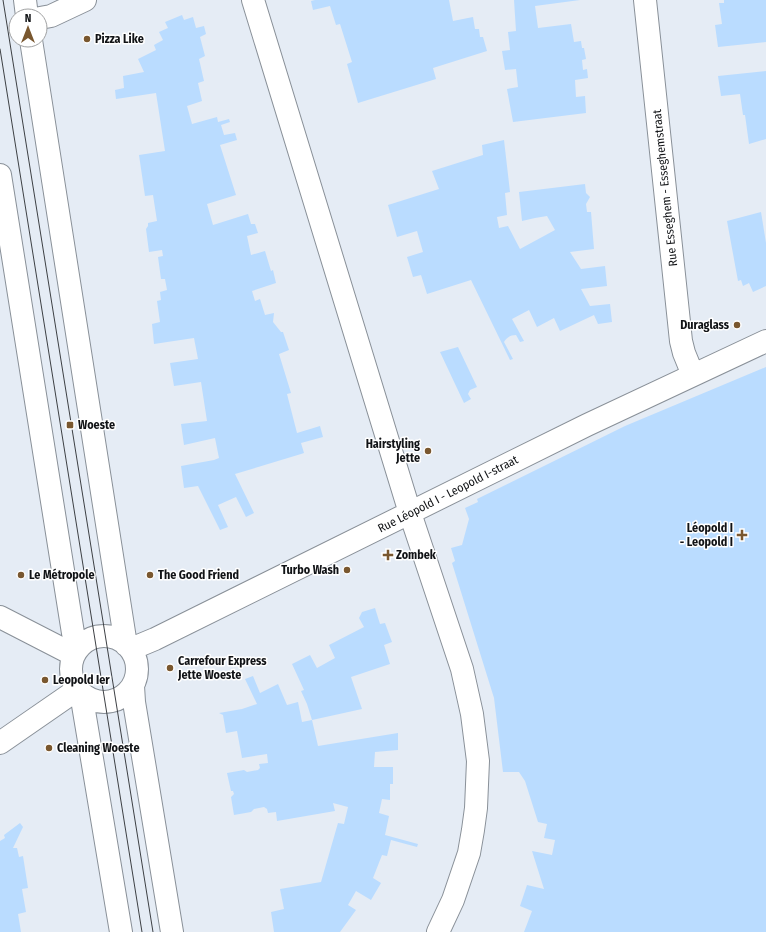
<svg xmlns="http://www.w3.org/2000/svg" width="766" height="932" viewBox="0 0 766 932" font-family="'Fira Sans Condensed',sans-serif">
<rect width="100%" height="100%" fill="#e5ecf5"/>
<path fill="#badcff" d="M 315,0 L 449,0 L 453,21 L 473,17 L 475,29 L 479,29 L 480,37 L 483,37 L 487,51 L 433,68 L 436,79 L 358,103 L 347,64 L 352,62 L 340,24 L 336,25 L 330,6 L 313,10 L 311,1 Z
M 514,0 L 580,0 L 535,6 L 538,28 L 571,24 L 574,42 L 581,41 L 582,48 L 584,48 L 586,59 L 582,60 L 583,70 L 587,69 L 588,78 L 575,80 L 576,97 L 585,96 L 586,113 L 513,122 L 507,89 L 518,87 L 516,69 L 505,70 L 502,51 L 510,50 L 508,32 L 516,31 Z
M 724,0 L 766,0 L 766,42 L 718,47 L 715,25 L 722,24 L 719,3 L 724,3 Z
M 182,15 L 184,20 L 193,17 L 196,28 L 204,26 L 206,34 L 200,37 L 205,56 L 199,59 L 204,81 L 198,83 L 202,101 L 187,106 L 192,124 L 217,117 L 218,122 L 229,119 L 230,122 L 221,125 L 224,135 L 235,133 L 237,140 L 220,145 L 236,195 L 207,204 L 213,225 L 248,214 L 251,224 L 255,224 L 258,233 L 247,236 L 251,255 L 265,251 L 271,271 L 273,270 L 276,283 L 252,291 L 255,301 L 260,299 L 265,315 L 274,313 L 273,322 L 281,332 L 283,332 L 289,350 L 279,354 L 291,393 L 287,394 L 297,433 L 320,426 L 323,437 L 301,443 L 304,453 L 301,454 L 235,474 L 254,513 L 246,517 L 236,497 L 218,505 L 228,527 L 220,530 L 198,486 L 184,488 L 181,466 L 214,460 L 219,458 L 215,438 L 184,445 L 181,424 L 207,421 L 201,382 L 174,386 L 170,363 L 198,359 L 194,338 L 154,344 L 152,324 L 160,322 L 157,301 L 161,300 L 160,292 L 167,290 L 165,279 L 161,279 L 158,257 L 163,256 L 162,250 L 149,252 L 146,229 L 148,226 L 148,223 L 157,221 L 153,195 L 145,196 L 139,155 L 165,151 L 156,93 L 116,99 L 115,90 L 124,88 L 123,76 L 144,72 L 138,59 L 156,50 L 154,45 L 163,40 L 159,32 L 168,28 L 165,22 Z
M 766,71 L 766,139 L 749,144 L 745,115 L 743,115 L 740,94 L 721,96 L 718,76 Z
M 504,140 L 510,192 L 505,193 L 507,215 L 497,217 L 499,228 L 508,226 L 520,249 L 555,230 L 547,216 L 535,218 L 522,221 L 519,192 L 585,184 L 586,193 L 590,197 L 586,204 L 587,212 L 591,212 L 594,249 L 570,252 L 581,269 L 605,266 L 607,286 L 581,289 L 590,306 L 610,304 L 612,322 L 598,324 L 594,315 L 560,331 L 554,318 L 537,327 L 529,310 L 512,319 L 524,341 L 520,342 L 516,335 C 511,335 507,337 504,342 L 513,359 L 510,360 L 471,280 L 427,294 L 421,275 L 413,277 L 407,257 L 423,252 L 417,231 L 397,237 L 388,205 L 439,189 L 432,171 L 483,155 L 482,145 Z
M 761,212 L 766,243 L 766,286 L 753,292 L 749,283 L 743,286 L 741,280 L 738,281 L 727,221 Z
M 458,347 L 477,387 L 470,390 L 468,394 L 471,399 L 464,403 L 440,352 Z
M 766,367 L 766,932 L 524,932 L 532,911 L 520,906 L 527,885 L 544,889 L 532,851 L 552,855 L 555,840 L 544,838 L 547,824 L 538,822 L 525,781 L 519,772 L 503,772 L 494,698 L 452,563 L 455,561 L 451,548 L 462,545 L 469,519 L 465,508 L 478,502 L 477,499 L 625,426 Z
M 375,608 L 380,624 L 385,623 L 392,642 L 384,645 L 390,664 L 351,677 L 362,709 L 312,720 L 318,746 L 398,733 L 398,750 L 375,752 L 374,767 L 393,767 L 393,784 L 390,784 L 390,800 L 382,799 L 379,813 L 389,816 L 385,835 L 418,844 L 417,847 L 391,840 L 387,856 L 382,855 L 373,878 L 381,883 L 371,900 L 356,891 L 348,905 L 356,910 L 340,932 L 274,932 L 271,912 L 284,909 L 280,889 L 321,882 L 338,823 L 344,824 L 348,807 L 333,803 L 335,811 L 277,821 L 276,812 L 268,813 L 267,809 L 264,807 L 254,809 L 251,812 L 234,815 L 231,797 L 234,794 L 233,791 L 231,791 L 227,773 L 244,770 L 247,772 L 258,770 L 260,768 L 259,764 L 268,763 L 267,754 L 242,758 L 237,731 L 226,733 L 223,715 L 219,713 L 242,709 L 257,704 L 245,679 L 253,676 L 260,693 L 278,684 L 287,705 L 298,702 L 302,722 L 312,720 L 307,704 L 301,691 L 304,690 L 292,664 L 310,655 L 317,668 L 335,658 L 329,645 L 364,627 L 359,618 L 362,612 Z
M 20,823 L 23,827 L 13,848 L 17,848 L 19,857 L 23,856 L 28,888 L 22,889 L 26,912 L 18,914 L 21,932 L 0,932 L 0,841 L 5,838 L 4,835 Z"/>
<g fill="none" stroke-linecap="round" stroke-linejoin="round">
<g stroke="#899098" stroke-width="24">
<path id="minor" d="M 25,0 L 27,16
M 253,0 L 410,513 L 462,669 L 472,714 L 478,761 L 476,808 L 473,830 L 469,853 L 453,900 L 438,932
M 645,0 L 681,341 L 684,353 L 693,375
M 40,18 L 51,16 L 85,0
M 31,40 L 126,645
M 0,175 L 73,633 L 78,649
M 0,617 L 74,655
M71 669a33 33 0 1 1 66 0a33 33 0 1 1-66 0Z
M 131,649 L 155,639 L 587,425 L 766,341
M 133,686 L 134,702 L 172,932
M 81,693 L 121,932
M 0,743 L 78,689"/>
</g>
<use href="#minor" stroke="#fff" stroke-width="22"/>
<path stroke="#3d4044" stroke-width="1" d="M 3,0 L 153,932
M 0,49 L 142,932"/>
</g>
<g fill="#79572f" stroke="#fff" stroke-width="1.5">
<circle cx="87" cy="39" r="4"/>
<circle cx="737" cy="325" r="4"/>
<rect x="66" y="421" width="8" height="8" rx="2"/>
<circle cx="428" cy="451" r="4"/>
<path d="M740 529h4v4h4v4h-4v4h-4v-4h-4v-4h4z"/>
<path d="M386 549h4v4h4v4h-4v4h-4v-4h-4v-4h4z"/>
<circle cx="347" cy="570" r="4"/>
<circle cx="21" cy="575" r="4"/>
<circle cx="150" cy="575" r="4"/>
<circle cx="170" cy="668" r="4"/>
<circle cx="45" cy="680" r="4"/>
<circle cx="49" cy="748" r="4"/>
</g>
<g text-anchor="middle" stroke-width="3" stroke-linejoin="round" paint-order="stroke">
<g font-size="12" font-weight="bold" fill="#111316" stroke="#fff" text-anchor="start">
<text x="95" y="43">Pizza Like</text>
<text x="729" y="329" text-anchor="end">Duraglass</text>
<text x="78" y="429">Woeste</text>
<text x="420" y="448" text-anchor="end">Hairstyling<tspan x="420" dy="14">Jette</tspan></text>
<text x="733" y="532" text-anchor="end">Léopold I<tspan x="733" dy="14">- Leopold I</tspan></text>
<text x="396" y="559">Zombek</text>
<text x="339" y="574" text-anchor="end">Turbo Wash</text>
<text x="29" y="579">Le Métropole</text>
<text x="158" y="579">The Good Friend</text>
<text x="178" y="665">Carrefour Express<tspan x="178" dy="14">Jette Woeste</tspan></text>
<text x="53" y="684">Leopold Ier</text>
<text x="57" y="752">Cleaning Woeste</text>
</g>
<g font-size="12" fill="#111316" stroke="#fff">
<text transform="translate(665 188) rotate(-96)" y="4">Rue Esseghem - Esseghemstraat</text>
<text transform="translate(448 494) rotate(-27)" y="4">Rue Léopold I - Leopold I-straat</text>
</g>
</g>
<g transform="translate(28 28)"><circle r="19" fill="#ffffff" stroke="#a0a1a2"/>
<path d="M0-3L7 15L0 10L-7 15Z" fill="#79572f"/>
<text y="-6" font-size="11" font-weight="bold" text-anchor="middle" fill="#111316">N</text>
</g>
</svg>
